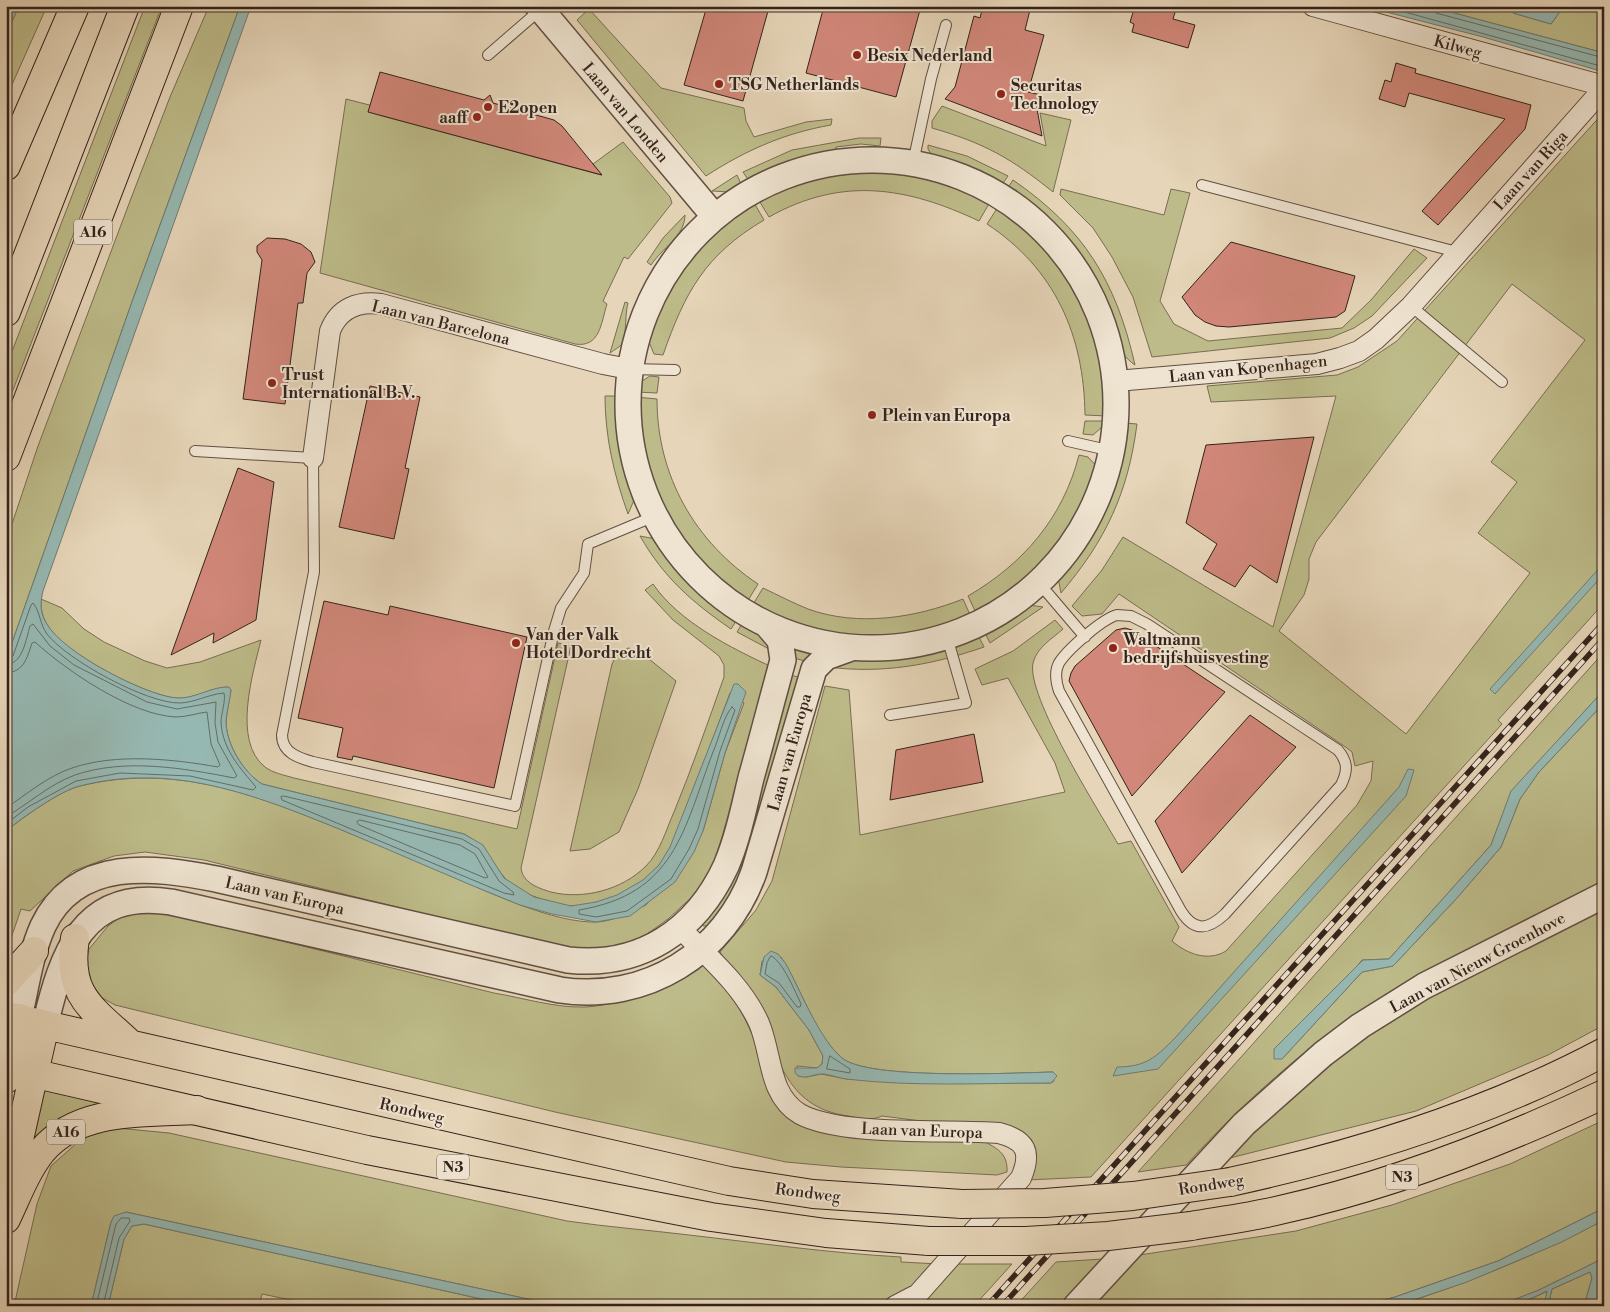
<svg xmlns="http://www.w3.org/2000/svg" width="1610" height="1312" viewBox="0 0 1610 1312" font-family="'Libre Bodoni',serif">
<rect width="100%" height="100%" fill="#e6d5b8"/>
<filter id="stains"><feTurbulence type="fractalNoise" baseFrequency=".004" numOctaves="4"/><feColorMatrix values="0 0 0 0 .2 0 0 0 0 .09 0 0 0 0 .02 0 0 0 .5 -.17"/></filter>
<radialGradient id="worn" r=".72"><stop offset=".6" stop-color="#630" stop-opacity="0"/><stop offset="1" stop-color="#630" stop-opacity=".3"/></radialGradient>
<path fill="#bdbb89" stroke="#786e52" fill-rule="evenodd" d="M 19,6 L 47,6 L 6,98 L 6,35 Z
M 145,6 L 162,6 L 6,408 L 6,367 Z
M 209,6 L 240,6 L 133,299 L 6,660 L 6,542 L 38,446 L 130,201 L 170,97 Z
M 1428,6 L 1516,6 L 1513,13 L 1551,24 L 1564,6 L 1604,6 L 1604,53 Z
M 589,9 L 661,88 L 744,108 L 746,121 L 754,137 L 806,122 L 832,119 L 831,125 C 785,133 746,150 706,176 L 577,20 Z
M 346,99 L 381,108 L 379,115 L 601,175 L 593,164 L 623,142 L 670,197 L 672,203 L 628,259 L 624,257 L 603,301 L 607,304 C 601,323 600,348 575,344 L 320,273 Z
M 942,106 L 1046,146 L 1040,113 L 1071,120 L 1053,192 C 1011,158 984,143 932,128 L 932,121 Z
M 1604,112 L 1604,603 L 1498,720 L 1502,724 L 1091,1177 L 1027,1180 L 1033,1173 L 999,1131 L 882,1116 C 871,1121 859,1118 848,1116 C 783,1107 778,1053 754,1003 C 745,985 731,969 720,952 L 756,910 L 772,881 L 825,686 L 849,690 L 860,835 L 1065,792 L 1055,763 L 1008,678 L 982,685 L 975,669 L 1013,651 L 1055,620 L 1063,629 C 1052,639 1037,647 1033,663 C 1026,696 1099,811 1118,844 L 1131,841 L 1179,927 L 1172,941 C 1187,954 1208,962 1226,951 L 1357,805 L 1371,781 L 1373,761 L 1355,766 L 1352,752 L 1347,748 L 1119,594 L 1102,614 L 1082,616 L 1072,606 L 1102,570 L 1123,537 L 1273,627 L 1336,396 L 1211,402 L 1207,386 L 1337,375 L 1358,367 L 1397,341 ZM 1512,284 L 1585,340 L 1491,462 L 1517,482 L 1478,533 L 1530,573 L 1406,734 L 1279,631 L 1304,595 L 1309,579 L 1309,559 L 1316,542 ZM 781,957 C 801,987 814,1034 842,1058 C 867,1080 1014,1073 1053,1072 L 1054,1081 L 1051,1083 L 919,1083 L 847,1079 L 821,1074 L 807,1077 L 798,1076 L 797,1066 L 817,1068 L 822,1064 L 823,1056 L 809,1030 L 776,987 L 760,975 L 762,961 Z
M 859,138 L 881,138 L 880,146 L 861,144 L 836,147 L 836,153 C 805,158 777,167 749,181 L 743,172 L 792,150 Z
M 928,145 L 967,156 L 1008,176 L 1001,186 L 966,168 L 933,158 L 928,149 Z
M 858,169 C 905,170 949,176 990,202 L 979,221 C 907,187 842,176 769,217 L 758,199 L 786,183 L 823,174 Z
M 737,175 L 742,186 L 730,192 L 712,191 Z
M 1013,180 C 1084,229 1116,281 1135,365 C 1115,352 1115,329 1107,308 C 1103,299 1098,290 1093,281 C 1072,243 1041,214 1007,189 Z
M 1061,189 L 1164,215 L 1171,189 L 1190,193 L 1160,301 L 1174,324 L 1208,341 L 1342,328 L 1371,300 L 1414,249 L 1427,258 L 1372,316 L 1354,328 L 1330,338 L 1152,357 L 1133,297 L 1112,257 L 1093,228 L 1060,195 Z
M 753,201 L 764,220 C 705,255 685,292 663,355 L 654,354 L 649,342 L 644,341 C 663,282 701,235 753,201 Z
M 998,207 C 1009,215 1021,223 1032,233 C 1080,278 1113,350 1107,416 L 1085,415 C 1084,335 1055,269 987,224 Z
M 685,215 C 685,236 662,248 651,265 L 647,262 L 663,238 Z
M 625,302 L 628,303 C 625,313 626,339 623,343 C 620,347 614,350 610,353 Z
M 650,376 L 659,377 L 657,393 L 636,392 L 636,385 Z
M 605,396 L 617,396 C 618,437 622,459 635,498 L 628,514 C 614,475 605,437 605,396 Z
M 636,397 L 657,399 C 657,476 695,542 758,584 L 747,602 C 676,563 633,478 636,397 Z
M 1085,421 L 1106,421 L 1105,428 L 1102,427 L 1093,435 L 1083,434 Z
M 1125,423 L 1137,424 C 1128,493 1106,540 1061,593 L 1058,578 L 1096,523 L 1112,489 Z
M 1079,455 L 1088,457 L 1098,468 C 1074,536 1040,579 977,615 L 968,596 C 1023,564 1063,518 1079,455 Z
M 640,536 L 656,539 C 681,574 701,594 738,618 L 731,629 C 692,602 664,578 640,536 Z
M 653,584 C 679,622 731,648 772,667 L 725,848 L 706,884 L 668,919 L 640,939 L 598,950 L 561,947 L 204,860 L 145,852 L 114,856 L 73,871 L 30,911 L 21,909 L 6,953 L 6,831 C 22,818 61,790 80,786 C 174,763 254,794 340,829 C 378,844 415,859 452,876 C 490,893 554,923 596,922 C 611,922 632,912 646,905 L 703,831 L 725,753 L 744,703 L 730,693 C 717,728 704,762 691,796 C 682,819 675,845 659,865 C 640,890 603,904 573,906 C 559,906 538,898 525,893 C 495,880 496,851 464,834 L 262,784 C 243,772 226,744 226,721 C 227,711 229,700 231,690 L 227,687 C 210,688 193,700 175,698 C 143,694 71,656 51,631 C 44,622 40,610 41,599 L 62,608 L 84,629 L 104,642 L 145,661 L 167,668 L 200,662 L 261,640 C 253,673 232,741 265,767 C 273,773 284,775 294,778 L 517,829 L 558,643 L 571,646 L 521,868 C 523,883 538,888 551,892 C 583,900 622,890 646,866 C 660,852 666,830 674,812 C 692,768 708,722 724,677 L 724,665 L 719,656 L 673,620 L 645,590 Z
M 763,588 C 778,595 793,603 808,609 C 858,627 915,618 963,599 L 971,617 C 903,651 817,646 752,606 Z
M 1029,605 L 1043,607 L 990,643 L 984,631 Z
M 743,622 L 760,631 L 769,649 L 737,632 Z
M 978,635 L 984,647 C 932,665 883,674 828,667 L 845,659 L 882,658 L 932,651 Z
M 791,639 L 822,647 L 808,662 L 794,658 L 794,649 Z
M 628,648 L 638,650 L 676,681 L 638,789 L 619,832 L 590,849 L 570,851 L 612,664 L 617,654 Z
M 1604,652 L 1604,690 L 1512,791 L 1491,845 L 1389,959 L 1362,960 L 1282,1059 L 1362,972 L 1393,966 L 1457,898 L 1501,847 L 1520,799 L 1539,772 L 1604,703 L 1604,884 C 1587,893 1571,903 1554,911 C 1519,929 1482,942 1447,960 C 1346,1011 1262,1082 1186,1165 L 1138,1172 Z
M 790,675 L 802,678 L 747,873 L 712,925 L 703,926 L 699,918 Z
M 1604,901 L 1604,1025 L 1548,1055 L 1416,1111 L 1230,1158 C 1269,1117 1316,1069 1362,1038 C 1439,985 1522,944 1604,901 Z
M 147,911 L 201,921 L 494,993 C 524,998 555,1008 585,1007 C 628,1005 666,982 703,964 C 742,1005 756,1032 767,1087 L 850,1133 L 985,1142 C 999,1149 1008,1155 1007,1172 L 997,1175 L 841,1167 L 786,1162 L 555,1112 L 115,1005 L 95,994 L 85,966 L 89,949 L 108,926 L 122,916 Z
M 38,1085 L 115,1102 L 24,1165 Z
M 1604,1120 L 1604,1208 L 1498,1261 L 1395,1297 L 1362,1306 L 1089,1306 L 1133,1256 L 1296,1231 L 1392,1205 L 1510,1164 Z
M 117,1128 L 169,1133 L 567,1221 C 608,1227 648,1230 689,1235 C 759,1243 829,1253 901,1257 L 901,1262 L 939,1264 L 893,1301 L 876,1306 L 560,1306 L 126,1212 L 111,1222 L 91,1306 L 14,1306 L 37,1204 L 51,1166 L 79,1141 L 96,1132 Z
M 1604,1220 L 1604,1258 L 1539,1290 L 1498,1306 L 1396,1306 C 1468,1283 1537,1255 1604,1220 Z
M 144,1224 L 513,1306 L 320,1306 L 262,1294 L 259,1306 L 108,1306 L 124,1239 L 132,1226 Z
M 1103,1259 L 1062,1306 L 1016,1306 L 1056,1262 Z
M 952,1264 L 1012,1264 L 974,1306 L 908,1306 Z
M 1590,1272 L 1592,1278 L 1584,1306 L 1548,1306 L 1552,1289 Z
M 1548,1291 L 1544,1306 L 1515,1306 Z"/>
<path fill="#96b8b2" stroke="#6e7c76" d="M 6,6 L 19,6 L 6,35 Z
M 240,6 L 251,6 L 43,591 C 40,603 40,614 47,624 C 62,652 146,696 177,698 C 195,699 212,686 229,687 L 231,690 C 230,700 227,710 226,721 C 226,744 243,772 262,784 L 464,834 L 483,845 L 504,878 L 534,897 L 571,906 L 596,902 L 617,895 L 643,880 L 659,865 L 670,847 L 734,684 L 738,684 L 746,692 L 725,753 L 703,831 L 694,852 L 675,882 L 630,916 L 596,922 L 552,914 L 520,905 C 459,881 400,854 339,829 C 255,795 172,762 80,786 C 61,790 22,818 6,831 L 6,660 L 133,299 Z
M 1363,6 L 1428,6 L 1604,53 L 1604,72 L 1483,37 Z
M 1516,6 L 1564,6 L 1551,24 L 1513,13 Z
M 1604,563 L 1604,574 L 1495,694 L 1490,689 Z
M 1604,690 L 1604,703 L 1539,772 L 1520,799 L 1501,847 L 1457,898 L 1393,966 L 1362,972 L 1282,1059 L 1274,1059 L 1274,1049 L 1363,960 L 1389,959 L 1491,845 L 1511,791 Z
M 1408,769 L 1414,770 L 1406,796 L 1158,1069 L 1113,1076 L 1117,1067 C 1146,1067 1156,1057 1175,1038 L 1399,787 Z
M 771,951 L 778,954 L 786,964 C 800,990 820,1040 842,1058 C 868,1080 1013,1073 1053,1072 L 1057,1076 L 1051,1083 C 983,1083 913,1087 846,1079 C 839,1078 831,1075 824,1074 C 813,1073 804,1082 795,1073 L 795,1068 L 817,1068 L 822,1064 L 823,1056 L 809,1030 L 776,987 L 760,975 L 764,957 Z
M 1604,1208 L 1604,1220 L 1562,1242 L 1467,1282 L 1396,1306 L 1362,1306 L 1395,1297 L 1498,1261 Z
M 126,1212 L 560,1306 L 513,1306 L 144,1224 L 132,1226 L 124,1239 L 108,1306 L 91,1306 L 111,1222 L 114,1216 Z
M 1604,1258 L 1604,1306 L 1584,1306 L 1592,1278 L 1590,1272 L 1552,1289 L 1548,1306 L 1544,1306 L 1547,1291 L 1515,1306 L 1498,1306 L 1539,1290 Z"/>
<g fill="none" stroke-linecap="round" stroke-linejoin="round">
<path stroke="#646d66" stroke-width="1" d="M 1383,6 L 1604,67
M 1431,6 L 1436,13 L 1604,58
M 6,659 L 13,656 L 31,605 L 33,603 C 40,611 40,625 47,634 C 67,660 146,703 179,703 C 194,703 209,694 224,693 C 226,701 221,713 221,723 C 223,750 240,768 256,787 L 253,790 L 190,776 L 120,773 L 76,781 L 28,807 L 6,824
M 6,665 C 23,664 26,639 30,626 L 33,624 L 50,646 L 74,665 L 147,702 L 177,709 L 216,702 L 215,723 L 218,742 L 237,776 L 234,778 C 183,768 125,758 75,775 C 50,784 28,804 6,817
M 6,673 C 24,672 27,658 32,643 L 35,642 C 67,671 131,715 176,717 C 187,717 197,713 207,712 L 211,744 L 220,765 L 218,767 C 173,759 116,753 72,768 C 48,776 27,794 6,808
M 732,707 L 735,710 L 720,751 L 698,829 L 689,849 L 671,879 L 627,911 L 596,917 L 579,914 L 579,910 C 675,894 683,831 713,752 C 719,739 723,717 732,707 Z
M 284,796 L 462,839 L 479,849 L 499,881 L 513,892 L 514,895 L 504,893 L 282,800 L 281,797 Z
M 360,820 L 460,845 L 475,854 L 488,877 L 485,878 L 359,825 L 357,822 Z
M 771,956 C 782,960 796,993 801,1004 L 800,1007 L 797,1007 L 779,983 L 765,974 L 767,963 Z
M 830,1056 L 850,1069 L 850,1073 L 827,1069 Z
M 96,1306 L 116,1224 L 121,1218 L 129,1218 L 130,1221 L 119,1238 L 103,1306"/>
</g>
<path fill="#d18779" stroke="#33221b" d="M 707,6 L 752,6 L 768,11 L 743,101 L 684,85 Z
M 824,6 L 906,6 L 920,10 L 896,97 L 806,73 Z
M 983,6 L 1031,6 L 1025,30 L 1044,35 L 1028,92 L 1041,95 L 1037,109 L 1042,136 L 945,99 L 955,87 L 974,16 L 980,18 Z
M 1135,6 L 1177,6 L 1173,19 L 1195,25 L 1188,48 L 1132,32 L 1134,24 L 1130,22 Z
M 1396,63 L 1416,69 L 1415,73 L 1531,105 L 1525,129 L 1438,225 L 1422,211 L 1505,119 L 1409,93 L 1405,107 L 1379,99 L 1385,80 L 1391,82 Z
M 380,72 L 484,100 L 490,95 L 493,103 L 554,120 L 562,126 L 602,175 L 368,112 Z
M 267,238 L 285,239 L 301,244 L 311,252 L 315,262 L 307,273 L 303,303 L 298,303 L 285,404 L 243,399 L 262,260 L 257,252 L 257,246 Z
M 1231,242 L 1355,276 L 1345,311 L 1336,317 L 1229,327 L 1216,326 L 1205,322 L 1195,315 L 1182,297 Z
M 370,386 L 420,397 L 405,468 L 409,469 L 394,539 L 339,527 Z
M 1314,437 L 1277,583 L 1250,565 L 1235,587 L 1203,569 L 1217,544 L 1186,523 L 1206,445 Z
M 238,468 L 274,482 L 256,620 L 213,643 L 214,633 L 171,655 Z
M 324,601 L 388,615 L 390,606 L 527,637 L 494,788 L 353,756 L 352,760 L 337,757 L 343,728 L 298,718 Z
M 1125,628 L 1132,630 L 1225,692 L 1132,796 L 1069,681 L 1071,673 L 1075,666 L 1116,630 Z
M 1250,715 L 1296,747 L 1182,873 L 1155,821 Z
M 974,734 L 983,782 L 890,800 L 896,750 Z"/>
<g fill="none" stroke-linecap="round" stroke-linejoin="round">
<g stroke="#604f42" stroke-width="12">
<path id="service" d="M 488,55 L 540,10
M 913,163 L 931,79 L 946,25
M 1202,185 L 1457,252
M 1411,306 L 1502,382
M 629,369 L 675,370
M 1068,441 L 1112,451
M 195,451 L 313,458 L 314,572 L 282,735 C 282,753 299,758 313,762 L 515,806 L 554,631 L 561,608 L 584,573 L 588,544 L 655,516
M 1039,583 L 1085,637
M 1117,615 L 1131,616 L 1147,624 L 1338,750 C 1348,762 1348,771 1341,785 L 1225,914 C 1208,930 1194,932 1181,911 L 1059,691 C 1056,682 1054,672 1059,663 C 1067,650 1102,619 1117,615 Z
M 890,715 L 966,703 L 947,637"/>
</g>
<g stroke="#604f42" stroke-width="22">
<path id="minor" d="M 1313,6 L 1604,86
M 1116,381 L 1317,364 L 1340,358 L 1359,351 L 1376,339 L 1411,306 L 1604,88
M 313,458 L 330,331 C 339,308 358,301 381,304 L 603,364 L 629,369
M 680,928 C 708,957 742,985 759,1023 C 772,1053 768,1095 800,1114 C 843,1137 948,1129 999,1133 C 1026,1140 1032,1152 1021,1178 L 918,1294 L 895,1306"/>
</g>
<g stroke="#604f42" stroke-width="28">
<path id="tertiary" d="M 538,6 L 715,217
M628 404a244 244 0 1 1 488 0a244 244 0 1 1-488 0Z
M 19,1018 C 26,988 30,955 43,926 C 76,856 155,867 216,879 L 568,960 C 640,968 696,931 726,866 C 738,838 744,807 751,778 C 762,739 772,700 783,660 L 780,640 L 768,626
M 45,1025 C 62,955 82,888 171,902 L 560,990 C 645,1003 725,954 754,872 L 814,669 L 826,657 L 851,648
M 1076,1306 L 1244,1124 L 1323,1054 L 1360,1026 L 1424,986 L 1604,895"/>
</g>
<g stroke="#33221b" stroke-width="30">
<path id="trunk" d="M 75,938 C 66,996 92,1008 130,1044
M 6,982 L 34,951
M 6,1016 L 729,1181 L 813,1194 L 962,1204
M 9,1067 L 19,1018
M 10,1068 L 367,1150 L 711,1217 L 826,1233 L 929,1241
M 34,1073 L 45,1025
M 1230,1182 C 1360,1154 1487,1114 1604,1052
M 1191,1226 C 1220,1221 1251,1217 1280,1210 C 1393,1185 1500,1143 1604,1094"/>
</g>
<g stroke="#33221b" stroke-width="30">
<path id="motorway" d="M 6,166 L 75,6
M 6,312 L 125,6
M 6,457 L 179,6
M 6,1079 L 9,1067
M 7,1193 L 34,1073
M 6,1219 C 17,1196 26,1171 42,1151 C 79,1107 146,1113 197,1110"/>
</g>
<use href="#service" stroke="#efe4d1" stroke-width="10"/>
<use href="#minor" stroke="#efe4d1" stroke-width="20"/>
<use href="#tertiary" stroke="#efe4d1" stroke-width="25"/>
<use href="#trunk" stroke="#e6d5b8" stroke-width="28"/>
<use href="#motorway" stroke="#e6d5b8" stroke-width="28"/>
<g stroke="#33221b" stroke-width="5.5">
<path id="rail" d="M 987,1306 L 1604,622
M 1002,1306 L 1604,638"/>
</g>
<use href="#rail" stroke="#efe4d1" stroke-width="4" stroke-dasharray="11" stroke-linecap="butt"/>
<g stroke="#33221b" stroke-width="30" stroke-linecap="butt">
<path id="trunk-bridge" d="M 962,1204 L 1045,1203 L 1133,1196 L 1230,1182
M 929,1241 L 1026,1241 L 1108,1236 L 1191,1226"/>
</g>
<use href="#trunk-bridge" stroke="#e6d5b8" stroke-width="28"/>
</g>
<g fill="#8f2418" stroke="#efe4d1" stroke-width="2">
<circle cx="857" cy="55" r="5"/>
<circle cx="719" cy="84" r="5"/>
<circle cx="1001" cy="94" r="5"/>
<circle cx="488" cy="107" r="5"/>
<circle cx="477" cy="117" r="5"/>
<circle cx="272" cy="383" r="5"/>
<circle cx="872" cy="415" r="5"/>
<circle cx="516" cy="643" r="5"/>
<circle cx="1113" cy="648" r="5"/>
</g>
<g text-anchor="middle" stroke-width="4" stroke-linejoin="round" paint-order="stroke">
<g fill="#efe4d1" stroke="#6b5c52" stroke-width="1">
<rect x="74" y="219.5" width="38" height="25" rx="4"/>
<rect x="47" y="1119.5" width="38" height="25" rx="4"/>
<rect x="437" y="1154.5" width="32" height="25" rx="4"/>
<rect x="1386" y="1164.5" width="32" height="25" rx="4"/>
</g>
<g font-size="15" font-weight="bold" fill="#33221b">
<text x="93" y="237">A16</text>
<text x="66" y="1137">A16</text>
<text x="453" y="1172">N3</text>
<text x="1402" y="1182">N3</text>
</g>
<g font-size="16" fill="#33221b" stroke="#efe4d1">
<text transform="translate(1458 46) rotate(15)" y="6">Kilweg</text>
<text transform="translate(626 112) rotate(50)" y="6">Laan van Londen</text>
<text transform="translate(1530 170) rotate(-48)" y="6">Laan van Riga</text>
<text transform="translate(441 322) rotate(14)" y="6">Laan van Barcelona</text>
<text transform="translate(1248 368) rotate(-6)" y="6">Laan van Kopenhagen</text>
<text transform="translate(789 752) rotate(-74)" y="6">Laan van Europa</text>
<text transform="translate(285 895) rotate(13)" y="6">Laan van Europa</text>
<text transform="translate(1477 962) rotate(-28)" y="6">Laan van Nieuw Groenhove</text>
<text transform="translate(412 1110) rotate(13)" y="6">Rondweg</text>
<text transform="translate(922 1130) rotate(2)" y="6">Laan van Europa</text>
<text transform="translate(1211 1184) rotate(-9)" y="6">Rondweg</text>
<text transform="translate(808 1192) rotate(7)" y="6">Rondweg</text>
</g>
<g font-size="16" font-weight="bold" fill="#33221b" stroke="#efe4d1" text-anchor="start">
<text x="867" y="61">Besix Nederland</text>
<text x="729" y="90">TSG Netherlands</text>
<text x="1011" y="91">Securitas<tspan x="1011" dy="18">Technology</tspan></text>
<text x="498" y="113">E2open</text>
<text x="467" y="123" text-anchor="end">aaff</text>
<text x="282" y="380">Trust<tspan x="282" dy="18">International B.V.</tspan></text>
<text x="882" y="421">Plein van Europa</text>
<text x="526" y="640">Van der Valk<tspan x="526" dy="18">Hotel Dordrecht</tspan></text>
<text x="1123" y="645">Waltmann<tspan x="1123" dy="18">bedrijfshuisvesting</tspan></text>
</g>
</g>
<rect width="1610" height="1312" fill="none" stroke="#e6d5b8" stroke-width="25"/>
<rect x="8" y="8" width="1595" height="1297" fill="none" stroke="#33221b" stroke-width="2.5"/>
<rect x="12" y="12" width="1585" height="1287" fill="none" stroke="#33221b"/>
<rect width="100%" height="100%" filter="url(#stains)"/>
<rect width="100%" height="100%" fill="url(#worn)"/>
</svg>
